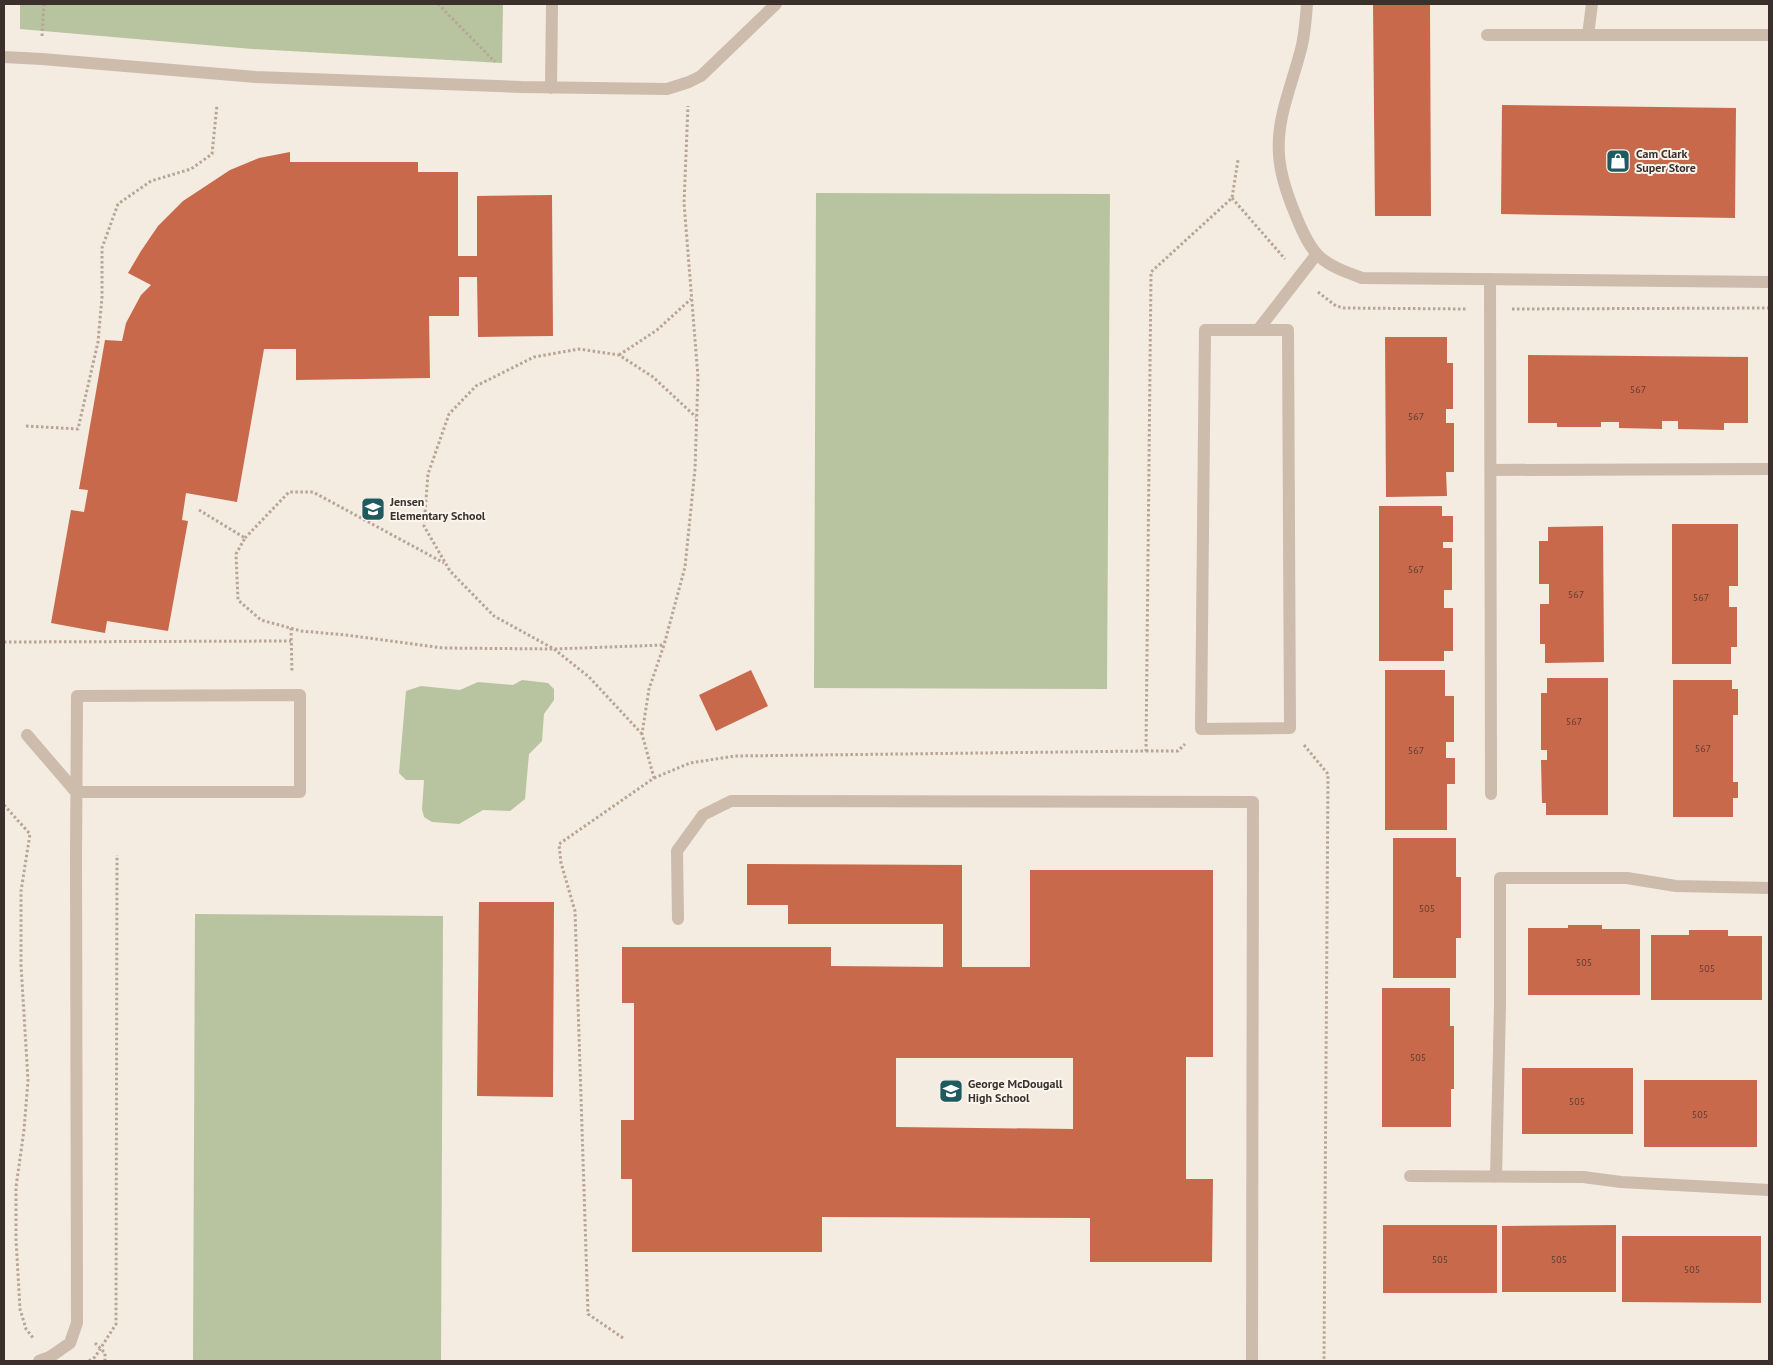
<svg xmlns="http://www.w3.org/2000/svg" width="1773" height="1365" viewBox="0 0 1773 1365" font-family="'PT Sans',sans-serif">
<rect width="100%" height="100%" fill="#f4ebe1"/>
<path fill="#b8c4a0" d="M 20,4 L 503,4 L 502,63 L 252,49 L 20,29 Z
M 816,193 L 1110,194 L 1107,689 L 814,688 Z
M 522,680 L 548,683 L 554,689 L 554,700 L 544,714 L 542,741 L 529,754 L 525,799 L 510,811 L 483,810 L 459,824 L 432,822 L 424,817 L 422,809 L 424,780 L 406,780 L 399,773 L 406,691 L 421,686 L 460,690 L 478,682 L 513,685 Z
M 195,914 L 443,916 L 441,1361 L 193,1361 Z"/>
<path fill="#c8694b" fill-rule="evenodd" d="M 1373,4 L 1430,4 L 1431,216 L 1375,216 Z
M 1502,105 L 1736,108 L 1735,218 L 1501,214 Z
M 290,152 L 290,162 L 418,162 L 418,172 L 458,172 L 458,256 L 477,256 L 477,196 L 552,195 L 553,336 L 478,337 L 477,277 L 459,277 L 459,316 L 429,316 L 430,378 L 296,380 L 296,349 L 264,349 L 237,502 L 186,493 L 182,520 L 188,521 L 168,631 L 107,621 L 105,633 L 51,623 L 71,510 L 84,512 L 88,490 L 79,489 L 105,340 L 122,341 L 126,323 L 141,295 L 151,285 L 128,273 L 141,251 L 158,226 L 183,201 L 230,170 L 259,158 Z
M 1385,337 L 1447,337 L 1447,363 L 1453,363 L 1453,409 L 1446,409 L 1446,423 L 1454,423 L 1454,472 L 1446,472 L 1447,496 L 1386,497 Z
M 1528,355 L 1748,357 L 1748,423 L 1724,423 L 1724,430 L 1678,429 L 1678,421 L 1662,421 L 1662,429 L 1619,428 L 1619,422 L 1601,422 L 1601,427 L 1557,427 L 1557,423 L 1528,423 Z
M 1379,506 L 1442,506 L 1442,516 L 1453,516 L 1453,542 L 1443,542 L 1443,548 L 1452,548 L 1452,590 L 1444,590 L 1444,608 L 1453,608 L 1453,651 L 1444,651 L 1444,661 L 1379,661 Z
M 1672,524 L 1738,524 L 1738,586 L 1729,586 L 1729,607 L 1737,607 L 1737,647 L 1731,647 L 1731,664 L 1672,664 Z
M 1603,526 L 1604,662 L 1545,663 L 1545,644 L 1540,644 L 1540,604 L 1549,604 L 1549,584 L 1539,584 L 1539,541 L 1548,541 L 1548,527 Z
M 751,670 L 768,706 L 716,731 L 699,695 Z
M 1385,670 L 1445,670 L 1445,696 L 1454,696 L 1454,742 L 1446,742 L 1446,758 L 1455,758 L 1455,784 L 1447,784 L 1447,830 L 1385,830 Z
M 1547,678 L 1608,678 L 1608,815 L 1546,815 L 1546,803 L 1542,803 L 1541,760 L 1547,760 L 1547,750 L 1541,750 L 1541,693 L 1547,693 Z
M 1673,680 L 1732,680 L 1732,689 L 1738,689 L 1738,715 L 1733,715 L 1733,782 L 1738,782 L 1738,798 L 1733,798 L 1733,817 L 1673,817 Z
M 1393,838 L 1456,838 L 1456,877 L 1461,877 L 1461,938 L 1456,938 L 1456,978 L 1393,978 Z
M 747,864 L 962,865 L 962,967 L 1030,967 L 1030,870 L 1213,870 L 1213,1057 L 1186,1057 L 1186,1179 L 1213,1179 L 1212,1262 L 1090,1262 L 1090,1218 L 822,1217 L 822,1252 L 632,1252 L 632,1179 L 621,1179 L 621,1120 L 634,1120 L 634,1003 L 622,1003 L 622,947 L 831,947 L 831,966 L 943,967 L 943,924 L 788,924 L 788,905 L 747,905 ZM 896,1058 L 1073,1058 L 1073,1129 L 896,1127 Z
M 479,902 L 554,902 L 553,1097 L 477,1096 Z
M 1568,925 L 1602,925 L 1602,929 L 1640,929 L 1640,995 L 1528,995 L 1528,928 L 1568,928 Z
M 1689,930 L 1728,930 L 1728,936 L 1762,936 L 1762,1000 L 1651,1000 L 1651,935 L 1689,935 Z
M 1382,988 L 1450,988 L 1450,1026 L 1454,1026 L 1454,1089 L 1451,1089 L 1451,1127 L 1382,1127 Z
M 1522,1068 L 1633,1068 L 1633,1134 L 1522,1134 Z
M 1644,1080 L 1757,1080 L 1757,1147 L 1644,1147 Z
M 1383,1225 L 1497,1225 L 1497,1293 L 1383,1293 Z
M 1616,1225 L 1616,1292 L 1502,1292 L 1502,1226 Z
M 1622,1236 L 1761,1236 L 1761,1303 L 1622,1302 Z"/>
<g fill="none" stroke-linecap="round" stroke-linejoin="round">
<path stroke="#b9a596" stroke-width="3" stroke-dasharray="2.5 2.5" stroke-linecap="butt" d="M 438,4 L 495,62
M 42,36 L 44,4
M 1232,198 L 1285,259
M 1318,292 L 1336,306 L 1344,308 L 1466,309
M 1512,309 L 1769,308
M 619,355 L 657,330 L 691,299
M 26,426 L 78,429 L 98,342 L 102,297 L 102,248 L 118,204 L 151,181 L 191,169 L 212,154 L 217,105
M 199,510 L 245,538 L 236,554 L 238,600 L 261,620 L 301,631 L 346,635 L 443,648 L 554,649 L 664,645
M 245,538 L 289,492 L 313,492 L 444,563
M 291,628 L 292,673
M 4,642 L 291,641
M 642,734 L 589,677 L 554,649 L 494,616 L 450,571 L 424,526 L 428,474 L 449,414 L 476,386 L 534,357 L 579,349 L 619,355 L 653,377 L 696,417
M 1304,745 L 1328,774 L 1324,1361
M 1146,751 L 1178,751 L 1185,744
M 654,778 L 690,763 L 735,756 L 1146,751 L 1151,272 L 1232,198 L 1238,160
M 4,805 L 30,834 L 21,891 L 21,965 L 28,1080 L 24,1130 L 16,1187 L 16,1239 L 20,1309 L 26,1329 L 34,1339
M 623,1338 L 588,1314 L 575,911 L 561,863 L 559,844 L 654,778 L 642,734 L 649,689 L 664,645 L 685,567 L 695,469 L 698,377 L 684,203 L 688,106
M 95,1343 L 105,1353 L 105,1361
M 89,1361 L 95,1357 L 116,1324 L 117,855"/>
<path stroke="#cdbbac" stroke-width="12" d="M 1307,4 C 1306,18 1305,32 1302,45 C 1294,80 1276,117 1279,154 C 1280,175 1288,197 1296,216 C 1313,258 1321,263 1362,278 L 1769,282
M 1487,35 L 1769,35
M 1588,35 L 1592,4
M 4,57 L 42,59 L 256,77 L 521,87 L 667,89 L 689,82 L 701,76 L 776,4
M 551,88 L 552,4
M 1490,279 L 1491,794
M 1258,330 L 1288,330 L 1290,728 L 1201,729 L 1205,330 L 1258,330 L 1316,255
M 1491,470 L 1769,469
M 27,735 L 76,792 L 300,792 L 300,695 L 77,696 L 76,857 L 77,1323 L 70,1343 L 50,1357
M 678,919 L 677,851 L 703,815 L 731,801 L 1253,802 L 1252,1361
M 1410,1176 L 1583,1177 L 1621,1182 L 1769,1190
M 1496,1177 L 1500,1006 L 1500,878 L 1627,878 L 1676,886 L 1769,888"/>
<path stroke="#cdbbac" stroke-width="12" d="M 39,1361 L 50,1357"/>
</g>
<defs>
<g id="shop-square" transform="scale(1.25)"><rect x="-9" y="-9" width="18" height="18" rx="4" fill="#1f5a5e" stroke="#fbf5ee"/><path d="M-5-2.5h2.3a2.7 3.5 0 0 1 5.4 0H5L5.5 6h-11ZM-1.5-2.5h3a1.5 2.3 0 0 0-3 0Z" fill="#fff"/></g>
<g id="school-square" transform="scale(1.25)"><rect x="-9" y="-9" width="18" height="18" rx="4" fill="#1f5a5e" stroke="#fbf5ee"/><path d="M0-5L7-2L0 1L-7-2ZM-4 1L0 2.5L4 1V4Q0 6-4 4Z" fill="#fff"/></g>
</defs>
<g fill-rule="evenodd">
<use href="#shop-square" x="1618" y="161"/>
<use href="#school-square" x="373" y="509"/>
<use href="#school-square" x="951" y="1091"/>
</g>
<g text-anchor="middle" stroke-width="4" stroke-linejoin="round" paint-order="stroke">
<g font-size="10" fill="#5e3e33">
<text x="1638" y="393">567</text>
<text x="1416" y="420">567</text>
<text x="1416" y="573">567</text>
<text x="1576" y="598">567</text>
<text x="1701" y="601">567</text>
<text x="1574" y="725">567</text>
<text x="1703" y="752">567</text>
<text x="1416" y="754">567</text>
<text x="1427" y="912">505</text>
<text x="1584" y="966">505</text>
<text x="1707" y="972">505</text>
<text x="1418" y="1061">505</text>
<text x="1577" y="1105">505</text>
<text x="1700" y="1118">505</text>
<text x="1440" y="1263">505</text>
<text x="1559" y="1263">505</text>
<text x="1692" y="1273">505</text>
</g>
<g font-size="12" font-weight="bold" fill="#3b302b" stroke="#fbf5ee" text-anchor="start">
<text x="1636" y="158">Cam Clark<tspan x="1636" dy="14">Super Store</tspan></text>
<text x="390" y="506">Jensen<tspan x="390" dy="14">Elementary School</tspan></text>
<text x="968" y="1088">George McDougall<tspan x="968" dy="14">High School</tspan></text>
</g>
</g>
<rect width="1773" height="1365" fill="none" stroke="#3b302b" stroke-width="10"/>
</svg>
